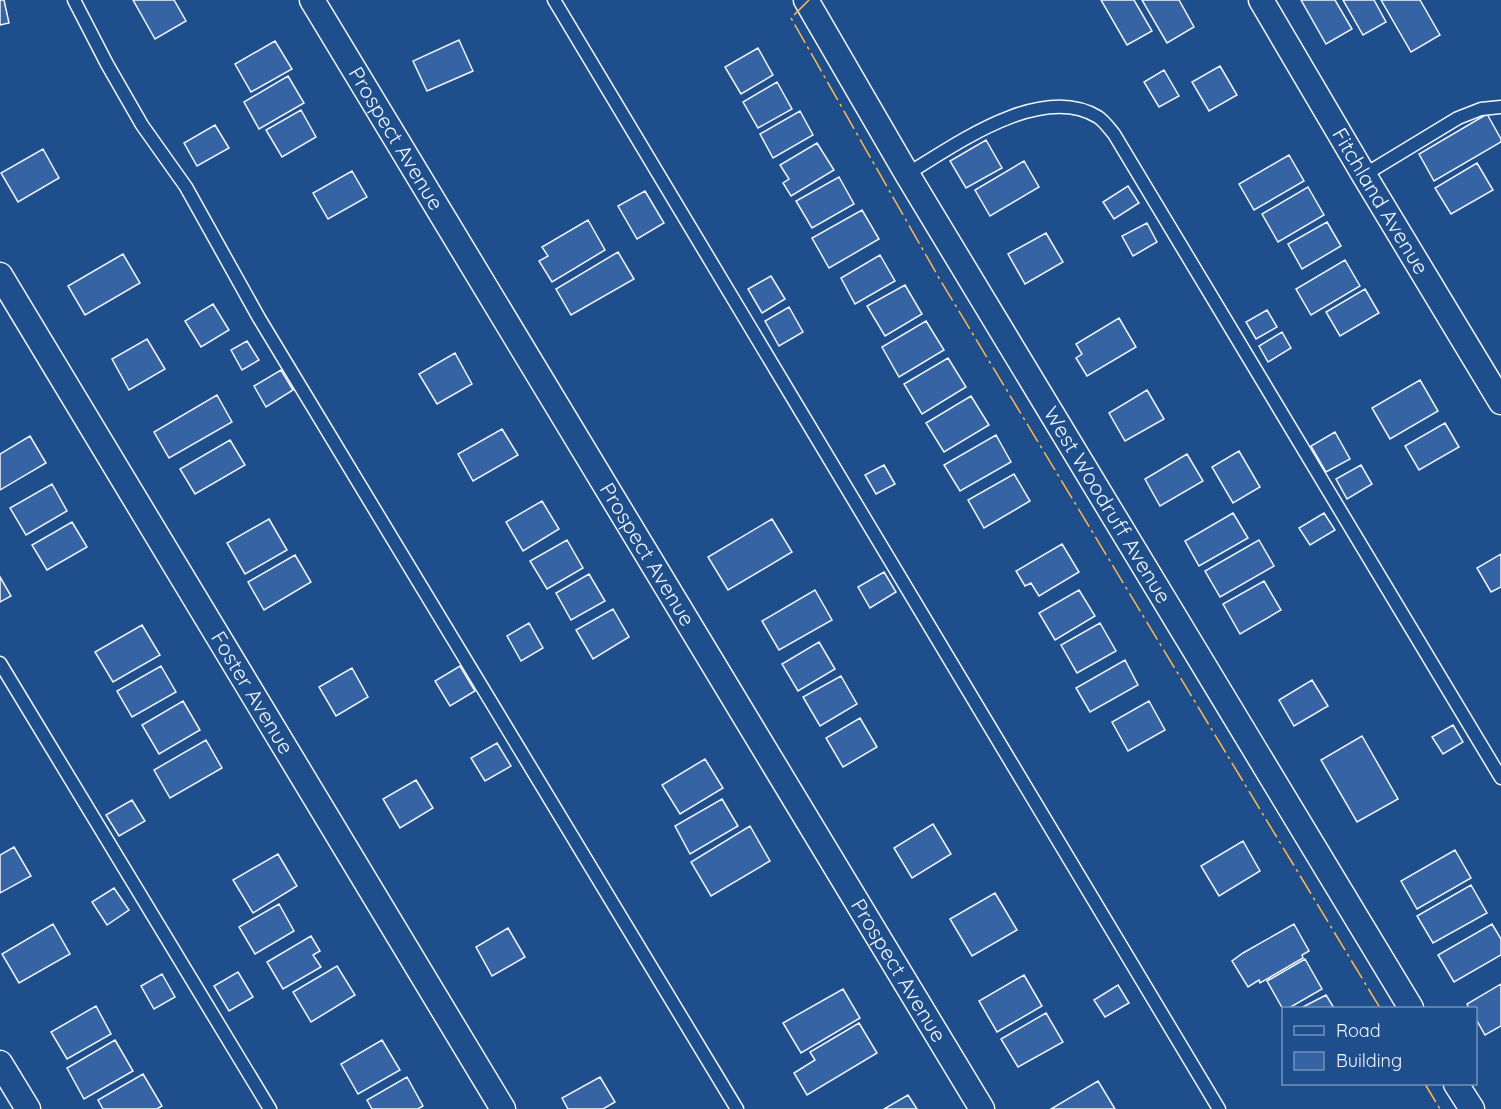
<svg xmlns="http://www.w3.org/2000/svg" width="1501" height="1109" viewBox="0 0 1501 1109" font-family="Quicksand,sans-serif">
<rect width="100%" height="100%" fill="#1f4e8c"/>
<path fill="#3563a3" stroke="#f2f6ff" stroke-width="1.5" d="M 0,0 L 4,0 L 9,23 L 0,25 Z
M 133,0 L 174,0 L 186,21 L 155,39 Z
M 1101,0 L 1134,0 L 1152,31 L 1127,45 Z
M 1142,0 L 1179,0 L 1194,27 L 1167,43 Z
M 1301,0 L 1335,0 L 1352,29 L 1326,44 Z
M 1343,0 L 1374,0 L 1386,22 L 1363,35 Z
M 1381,0 L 1420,0 L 1440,35 L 1411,52 Z
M 459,40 L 473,71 L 427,91 L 413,61 Z
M 275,41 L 292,69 L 251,92 L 235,64 Z
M 758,48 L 773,75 L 741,94 L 725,67 Z
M 1220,66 L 1237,95 L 1209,111 L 1192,82 Z
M 1164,70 L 1179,96 L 1159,107 L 1144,82 Z
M 288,76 L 304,103 L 259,129 L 244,102 Z
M 777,82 L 792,109 L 758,128 L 743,102 Z
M 301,110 L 316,137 L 282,157 L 266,130 Z
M 800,111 L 813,135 L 773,158 L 760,134 Z
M 1487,114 L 1501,139 L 1501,142 L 1434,181 L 1419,154 Z
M 215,125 L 229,148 L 197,166 L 184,143 Z
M 986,140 L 1002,168 L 966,188 L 950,161 Z
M 817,143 L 834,170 L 791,196 L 783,183 L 789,179 L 780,165 Z
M 43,149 L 59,178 L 18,202 L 1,173 Z
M 1289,155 L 1304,181 L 1254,210 L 1239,184 Z
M 1024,161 L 1039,187 L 990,216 L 975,190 Z
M 1477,163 L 1493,190 L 1451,214 L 1435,188 Z
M 352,171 L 367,197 L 328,219 L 313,193 Z
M 839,177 L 854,204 L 812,228 L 796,201 Z
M 1128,186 L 1139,203 L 1114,219 L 1103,202 Z
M 1308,187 L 1324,215 L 1278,242 L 1262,214 Z
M 645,191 L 664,223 L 637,239 L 618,206 Z
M 862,210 L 879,239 L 829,268 L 812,238 Z
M 588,220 L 605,250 L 552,282 L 539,261 L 548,256 L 542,247 Z
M 1327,222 L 1341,246 L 1302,269 L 1288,244 Z
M 1147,223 L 1157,242 L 1133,256 L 1122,236 Z
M 1046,233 L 1063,262 L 1025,284 L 1008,254 Z
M 618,252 L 634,279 L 571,315 L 556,289 Z
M 123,254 L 140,283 L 85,315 L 68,286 Z
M 880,255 L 895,281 L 855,304 L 841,278 Z
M 1345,260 L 1360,286 L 1311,315 L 1296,289 Z
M 771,276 L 785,299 L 762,313 L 748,289 Z
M 905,285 L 922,314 L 885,336 L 867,306 Z
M 1365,289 L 1379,313 L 1340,336 L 1326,312 Z
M 213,304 L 229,330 L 201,347 L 185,321 Z
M 789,307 L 803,332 L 779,346 L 765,321 Z
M 1267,310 L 1277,327 L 1256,339 L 1246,322 Z
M 1119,318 L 1136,347 L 1087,376 L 1076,358 L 1082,354 L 1076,344 Z
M 926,321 L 944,350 L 899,377 L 882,347 Z
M 1282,332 L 1291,348 L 1268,362 L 1259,346 Z
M 147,339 L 165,369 L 129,390 L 112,359 Z
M 247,341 L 259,360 L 242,370 L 231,350 Z
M 455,353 L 472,384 L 437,404 L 419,374 Z
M 948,358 L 966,387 L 922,414 L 904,384 Z
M 281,370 L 293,390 L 266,407 L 254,386 Z
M 1420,380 L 1438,411 L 1390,439 L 1372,408 Z
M 1147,390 L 1164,419 L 1125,441 L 1109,413 Z
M 217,395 L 232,422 L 169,458 L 154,432 Z
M 971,396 L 989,425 L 944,452 L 926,423 Z
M 1445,423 L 1459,447 L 1419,470 L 1405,446 Z
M 502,429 L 518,455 L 473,481 L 458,454 Z
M 1335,432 L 1350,459 L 1326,472 L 1311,446 Z
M 996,435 L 1011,462 L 960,491 L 944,465 Z
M 30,436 L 46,463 L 0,490 L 0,454 Z
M 230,440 L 245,465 L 195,494 L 180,469 Z
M 1239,451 L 1260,487 L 1233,503 L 1212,467 Z
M 1187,454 L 1203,481 L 1160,506 L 1145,479 Z
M 884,465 L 895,484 L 876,494 L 865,475 Z
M 1361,465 L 1372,484 L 1347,499 L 1336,479 Z
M 1014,474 L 1030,501 L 984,528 L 968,500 Z
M 52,484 L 67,511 L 26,535 L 10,508 Z
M 542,501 L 559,529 L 523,551 L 506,522 Z
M 1233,513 L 1248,538 L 1199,566 L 1185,541 Z
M 1324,513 L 1335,530 L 1310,545 L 1299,528 Z
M 269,519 L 287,550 L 245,574 L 227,543 Z
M 772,519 L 792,552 L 728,590 L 708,557 Z
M 72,522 L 87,547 L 47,570 L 32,545 Z
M 567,540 L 583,568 L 547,589 L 530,561 Z
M 1259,540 L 1274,566 L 1220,597 L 1205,571 Z
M 1062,544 L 1079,572 L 1039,596 L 1031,583 L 1025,586 L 1016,571 Z
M 1501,554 L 1501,587 L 1491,592 L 1477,568 Z
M 295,555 L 311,582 L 264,610 L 248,582 Z
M 884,572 L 896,592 L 870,608 L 858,587 Z
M 589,574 L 605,601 L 571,620 L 556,593 Z
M 0,577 L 11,596 L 0,602 Z
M 1264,581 L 1281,610 L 1240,634 L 1223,604 Z
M 815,590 L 832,620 L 779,650 L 762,621 Z
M 1079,590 L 1095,616 L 1055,640 L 1039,613 Z
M 613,609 L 629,637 L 593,659 L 576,630 Z
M 529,623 L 543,648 L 521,661 L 507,636 Z
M 1100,623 L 1116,651 L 1077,673 L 1061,645 Z
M 142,625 L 160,655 L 113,682 L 95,652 Z
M 819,642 L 835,669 L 798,691 L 782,664 Z
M 1125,660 L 1138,685 L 1090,712 L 1076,688 Z
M 161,666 L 176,692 L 132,717 L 117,691 Z
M 460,666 L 475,691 L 450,706 L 435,681 Z
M 352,668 L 368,697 L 336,716 L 319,687 Z
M 841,676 L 857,704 L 820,726 L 803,697 Z
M 1312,680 L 1328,706 L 1294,726 L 1279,700 Z
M 183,701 L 200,730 L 159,754 L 142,725 Z
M 1149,701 L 1165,730 L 1128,751 L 1112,722 Z
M 860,718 L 877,747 L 843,767 L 826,738 Z
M 1453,725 L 1463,742 L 1443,754 L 1432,737 Z
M 1362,736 L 1398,799 L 1357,822 L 1321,760 Z
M 206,740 L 222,768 L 170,798 L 154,770 Z
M 497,743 L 511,766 L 485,781 L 471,758 Z
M 705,759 L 723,788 L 680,814 L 662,785 Z
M 416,780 L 433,808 L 400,828 L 383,799 Z
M 722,799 L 738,826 L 690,854 L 675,826 Z
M 132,800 L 145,821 L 119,836 L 106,815 Z
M 933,824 L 951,854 L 912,878 L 894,848 Z
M 750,826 L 770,861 L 711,896 L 691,862 Z
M 1243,841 L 1260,871 L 1219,896 L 1201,866 Z
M 14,847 L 31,876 L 0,893 L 0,855 Z
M 1455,850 L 1471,878 L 1417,909 L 1401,881 Z
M 278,854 L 297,886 L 253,913 L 233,880 Z
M 1471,885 L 1487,913 L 1433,943 L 1417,916 Z
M 114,888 L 129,910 L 107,925 L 92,902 Z
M 995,893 L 1017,930 L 972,956 L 950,919 Z
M 279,904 L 294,931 L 255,954 L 239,927 Z
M 53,924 L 70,954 L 19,983 L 2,954 Z
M 1294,924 L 1309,951 L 1302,955 L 1303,958 L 1260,983 L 1259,980 L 1248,987 L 1232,961 L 1243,953 Z
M 1492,924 L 1501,939 L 1501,955 L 1454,982 L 1438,955 Z
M 508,928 L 525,957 L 492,976 L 476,947 Z
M 311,936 L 320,951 L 313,955 L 321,967 L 283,989 L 267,962 Z
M 1305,959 L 1322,989 L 1289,1008 L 1284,1008 L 1284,1011 L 1267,981 Z
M 337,966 L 355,995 L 311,1022 L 293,992 Z
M 238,972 L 253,997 L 229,1011 L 214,986 Z
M 162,974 L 175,997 L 154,1009 L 141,986 Z
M 1024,975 L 1042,1006 L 997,1032 L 979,1001 Z
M 1501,984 L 1501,1026 L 1485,1035 L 1476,1019 L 1476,1008 L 1469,1008 L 1467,1004 Z
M 1118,985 L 1129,1003 L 1105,1017 L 1094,1000 Z
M 843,989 L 860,1018 L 801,1053 L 783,1023 Z
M 1326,995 L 1334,1008 L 1301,1008 Z
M 96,1006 L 111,1034 L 67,1059 L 51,1032 Z
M 1046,1013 L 1063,1042 L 1018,1067 L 1001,1039 Z
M 859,1023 L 877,1053 L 807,1095 L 794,1073 L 815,1060 L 810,1052 Z
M 115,1040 L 133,1071 L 84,1099 L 67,1068 Z
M 382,1040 L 400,1070 L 358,1094 L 341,1064 Z
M 143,1074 L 162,1106 L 157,1109 L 103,1109 L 98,1100 Z
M 407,1077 L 423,1106 L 418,1109 L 372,1109 L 367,1100 Z
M 600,1077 L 615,1102 L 603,1109 L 568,1109 L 562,1098 Z
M 1098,1081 L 1115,1109 L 1051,1109 Z
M 908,1095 L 917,1109 L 884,1109 Z"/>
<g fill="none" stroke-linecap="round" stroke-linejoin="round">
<g stroke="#f2f6ff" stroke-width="15">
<path id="service" d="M 74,0 L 107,64 L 142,125 L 186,187 L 259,318 L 737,1109
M 554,0 L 1219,1109
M 907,174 C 955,145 1041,82 1098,117 C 1104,121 1109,128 1114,134 L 1501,778
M 1364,175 L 1458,118 L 1481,109 L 1501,107
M 0,663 L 270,1109"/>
</g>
<g stroke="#f2f6ff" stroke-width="27">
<g id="minor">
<path id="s1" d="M 312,0 L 982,1109"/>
<path id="s2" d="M 806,0 L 907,174 L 1411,1008"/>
<path id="s3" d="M 1261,0 L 1364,175 L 1501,402"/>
<path id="s4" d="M 0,275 L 503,1109"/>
<path d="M 0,1063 L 28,1109"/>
<path d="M 1456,1084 L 1472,1109"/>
</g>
</g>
<use href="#service" stroke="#1f4e8c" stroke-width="12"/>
<use href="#minor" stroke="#1f4e8c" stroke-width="24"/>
<path stroke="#ffb74d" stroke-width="1.5" stroke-dasharray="21 4.5 3 4.5" stroke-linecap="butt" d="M 809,0 L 791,18 L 939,278 L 1380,1008
M 1425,1084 L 1440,1109"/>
</g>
<g text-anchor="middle" stroke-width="4.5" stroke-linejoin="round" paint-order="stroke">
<g font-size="21" fill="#f2f6ff" stroke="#1f4e8c">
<text dy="7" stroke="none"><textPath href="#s1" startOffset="162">Prospect Avenue</textPath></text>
<text dy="7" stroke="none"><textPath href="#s3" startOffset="234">Fitchland Avenue</textPath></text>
<text dy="7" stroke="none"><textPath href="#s2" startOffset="588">West Woodruff Avenue</textPath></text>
<text dy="7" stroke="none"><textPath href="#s1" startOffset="648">Prospect Avenue</textPath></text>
<text dy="7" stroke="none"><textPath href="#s4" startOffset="488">Foster Avenue</textPath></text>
<text dy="7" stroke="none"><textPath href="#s1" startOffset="1134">Prospect Avenue</textPath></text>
</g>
</g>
<rect x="1282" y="1007" width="195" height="78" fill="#1f4e8c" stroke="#7391ba" stroke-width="1.5"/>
<rect x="1294" y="1026" width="30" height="9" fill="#1f4e8c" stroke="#7391ba" stroke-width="1.5"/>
<text x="1336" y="1037" font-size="18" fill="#f2f6ff">Road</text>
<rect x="1294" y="1052" width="30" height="18" fill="#3563a3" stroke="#7391ba" stroke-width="1.5"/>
<text x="1336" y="1067" font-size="18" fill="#f2f6ff">Building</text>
</svg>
